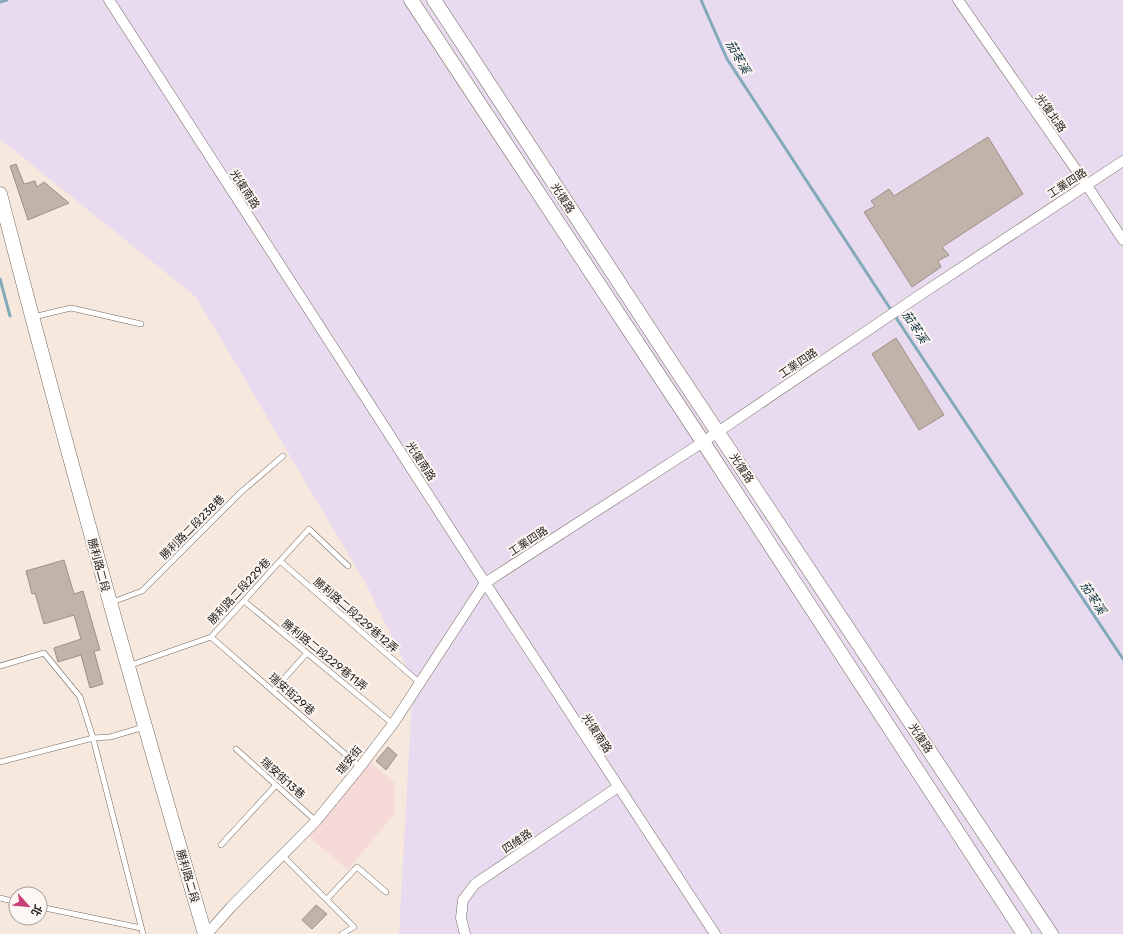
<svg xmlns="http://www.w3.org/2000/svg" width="1123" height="934" viewBox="0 0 1123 934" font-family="Rubik,'Noto Sans TC',sans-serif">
<rect width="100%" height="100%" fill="#f7e8de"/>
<path fill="#e9dbef" d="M 0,0 L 1123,0 L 1123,934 L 399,934 L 413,680 L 366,584 L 196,297 L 0,139 Z"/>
<path fill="#f5dad8" d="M 370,762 L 395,783 L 395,813 L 348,870 L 308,836 Z"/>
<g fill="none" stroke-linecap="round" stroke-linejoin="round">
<path stroke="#83aaba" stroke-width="3" d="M 701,0 L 727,59 L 910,339 L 1123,659
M 0,2 L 7,0
M 0,279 L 10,316"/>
</g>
<path fill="#c1b2aa" stroke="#9e8f87" d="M 988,137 L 1023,194 L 942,247 L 949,255 L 938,261 L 941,267 L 912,287 L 864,212 L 875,206 L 871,201 L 889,189 L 894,196 Z
M 16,164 L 24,184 L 35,181 L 37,187 L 44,182 L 69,203 L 28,220 L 10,166 Z
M 896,338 L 944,415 L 919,430 L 872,354 Z
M 64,560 L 74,594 L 83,591 L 100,650 L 94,651 L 103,684 L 90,688 L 81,655 L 58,662 L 54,648 L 81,639 L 74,615 L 44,624 L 35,593 L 32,594 L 26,571 Z
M 388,747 L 397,755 L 386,770 L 376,761 Z
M 316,905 L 327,914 L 312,929 L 302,920 Z"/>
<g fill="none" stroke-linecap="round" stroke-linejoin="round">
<g stroke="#74685f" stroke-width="6">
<path id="lane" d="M 33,317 L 71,308 L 141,324
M 280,561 L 420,683
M 244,601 L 393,724
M 110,603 L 142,591 L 240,493 L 283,456
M 211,637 L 360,767
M 0,666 L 44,653 L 80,697 L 93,738 L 143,934
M 128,666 L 211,637 L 309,529 L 348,566
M 273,691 L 307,653
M 236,749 L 316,821
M 0,762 L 93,738 L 110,737 L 144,727
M 221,845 L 276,785
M 282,855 L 354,927 L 342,934
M 0,898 L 16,902
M 327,899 L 357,867 L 386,892
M 40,907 L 141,928"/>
</g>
<g stroke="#74685f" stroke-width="11">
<path id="street" d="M 109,0 L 480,575 L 715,934
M 958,0 L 1086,184 L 1123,240
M 207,934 L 231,907 L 316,821 L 360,767 L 393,724 L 485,583 L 703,442 L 917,297 L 1123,161
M 465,934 L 461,918 L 463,900 L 475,884 L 618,787"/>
</g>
<g stroke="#74685f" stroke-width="15">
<path id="secondary" d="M 411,0 L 703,442 L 1024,934
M 434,0 L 677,371 L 1051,934
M 0,194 C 64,442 133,688 205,934"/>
</g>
<use href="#lane" stroke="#fff" stroke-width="5"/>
<use href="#street" stroke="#fff" stroke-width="10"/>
<use href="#secondary" stroke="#fff" stroke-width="14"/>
</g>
<g text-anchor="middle" stroke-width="4" stroke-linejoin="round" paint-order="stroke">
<g font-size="11" fill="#27221e" stroke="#fdf7f3">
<text transform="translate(1051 113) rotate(55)" y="4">光復北路</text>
<text transform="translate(1067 183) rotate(-33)" y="4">工業四路</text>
<text transform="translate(245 189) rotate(57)" y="4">光復南路</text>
<text transform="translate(563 198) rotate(57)" y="4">光復路</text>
<text transform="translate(798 363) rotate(-34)" y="4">工業四路</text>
<text transform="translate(421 461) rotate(57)" y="4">光復南路</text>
<text transform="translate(742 468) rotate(56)" y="4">光復路</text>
<text transform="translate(192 527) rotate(-45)" y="4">勝利路二段238巷</text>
<text transform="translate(528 541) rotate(-33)" y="4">工業四路</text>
<text transform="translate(99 565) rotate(75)" y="4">勝利路二段</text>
<text transform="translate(239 591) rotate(-47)" y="4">勝利路二段229巷</text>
<text transform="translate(356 615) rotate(41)" y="4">勝利路二段229巷12弄</text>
<text transform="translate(325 655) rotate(39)" y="4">勝利路二段229巷11弄</text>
<text transform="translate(292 694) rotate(41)" y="4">瑞安街29巷</text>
<text transform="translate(597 733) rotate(57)" y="4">光復南路</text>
<text transform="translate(921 738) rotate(56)" y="4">光復路</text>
<text transform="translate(349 760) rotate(-51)" y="4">瑞安街</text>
<text transform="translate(283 778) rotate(42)" y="4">瑞安街13巷</text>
<text transform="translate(517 841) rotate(-34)" y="4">四維路</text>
<text transform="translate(188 876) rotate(74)" y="4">勝利路二段</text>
</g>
<g font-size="12" font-style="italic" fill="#0c313e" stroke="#fdf7f3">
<text transform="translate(738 57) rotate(61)" y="4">茄苳溪</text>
<text transform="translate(915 327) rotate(57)" y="4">茄苳溪</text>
<text transform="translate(1093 598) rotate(57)" y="4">茄苳溪</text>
</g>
</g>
<g transform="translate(28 906) rotate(117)"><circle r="19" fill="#fdf7f3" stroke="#a7a29e"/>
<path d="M0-3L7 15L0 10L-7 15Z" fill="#c73e79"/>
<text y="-6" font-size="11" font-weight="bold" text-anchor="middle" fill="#27221e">北</text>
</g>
</svg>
